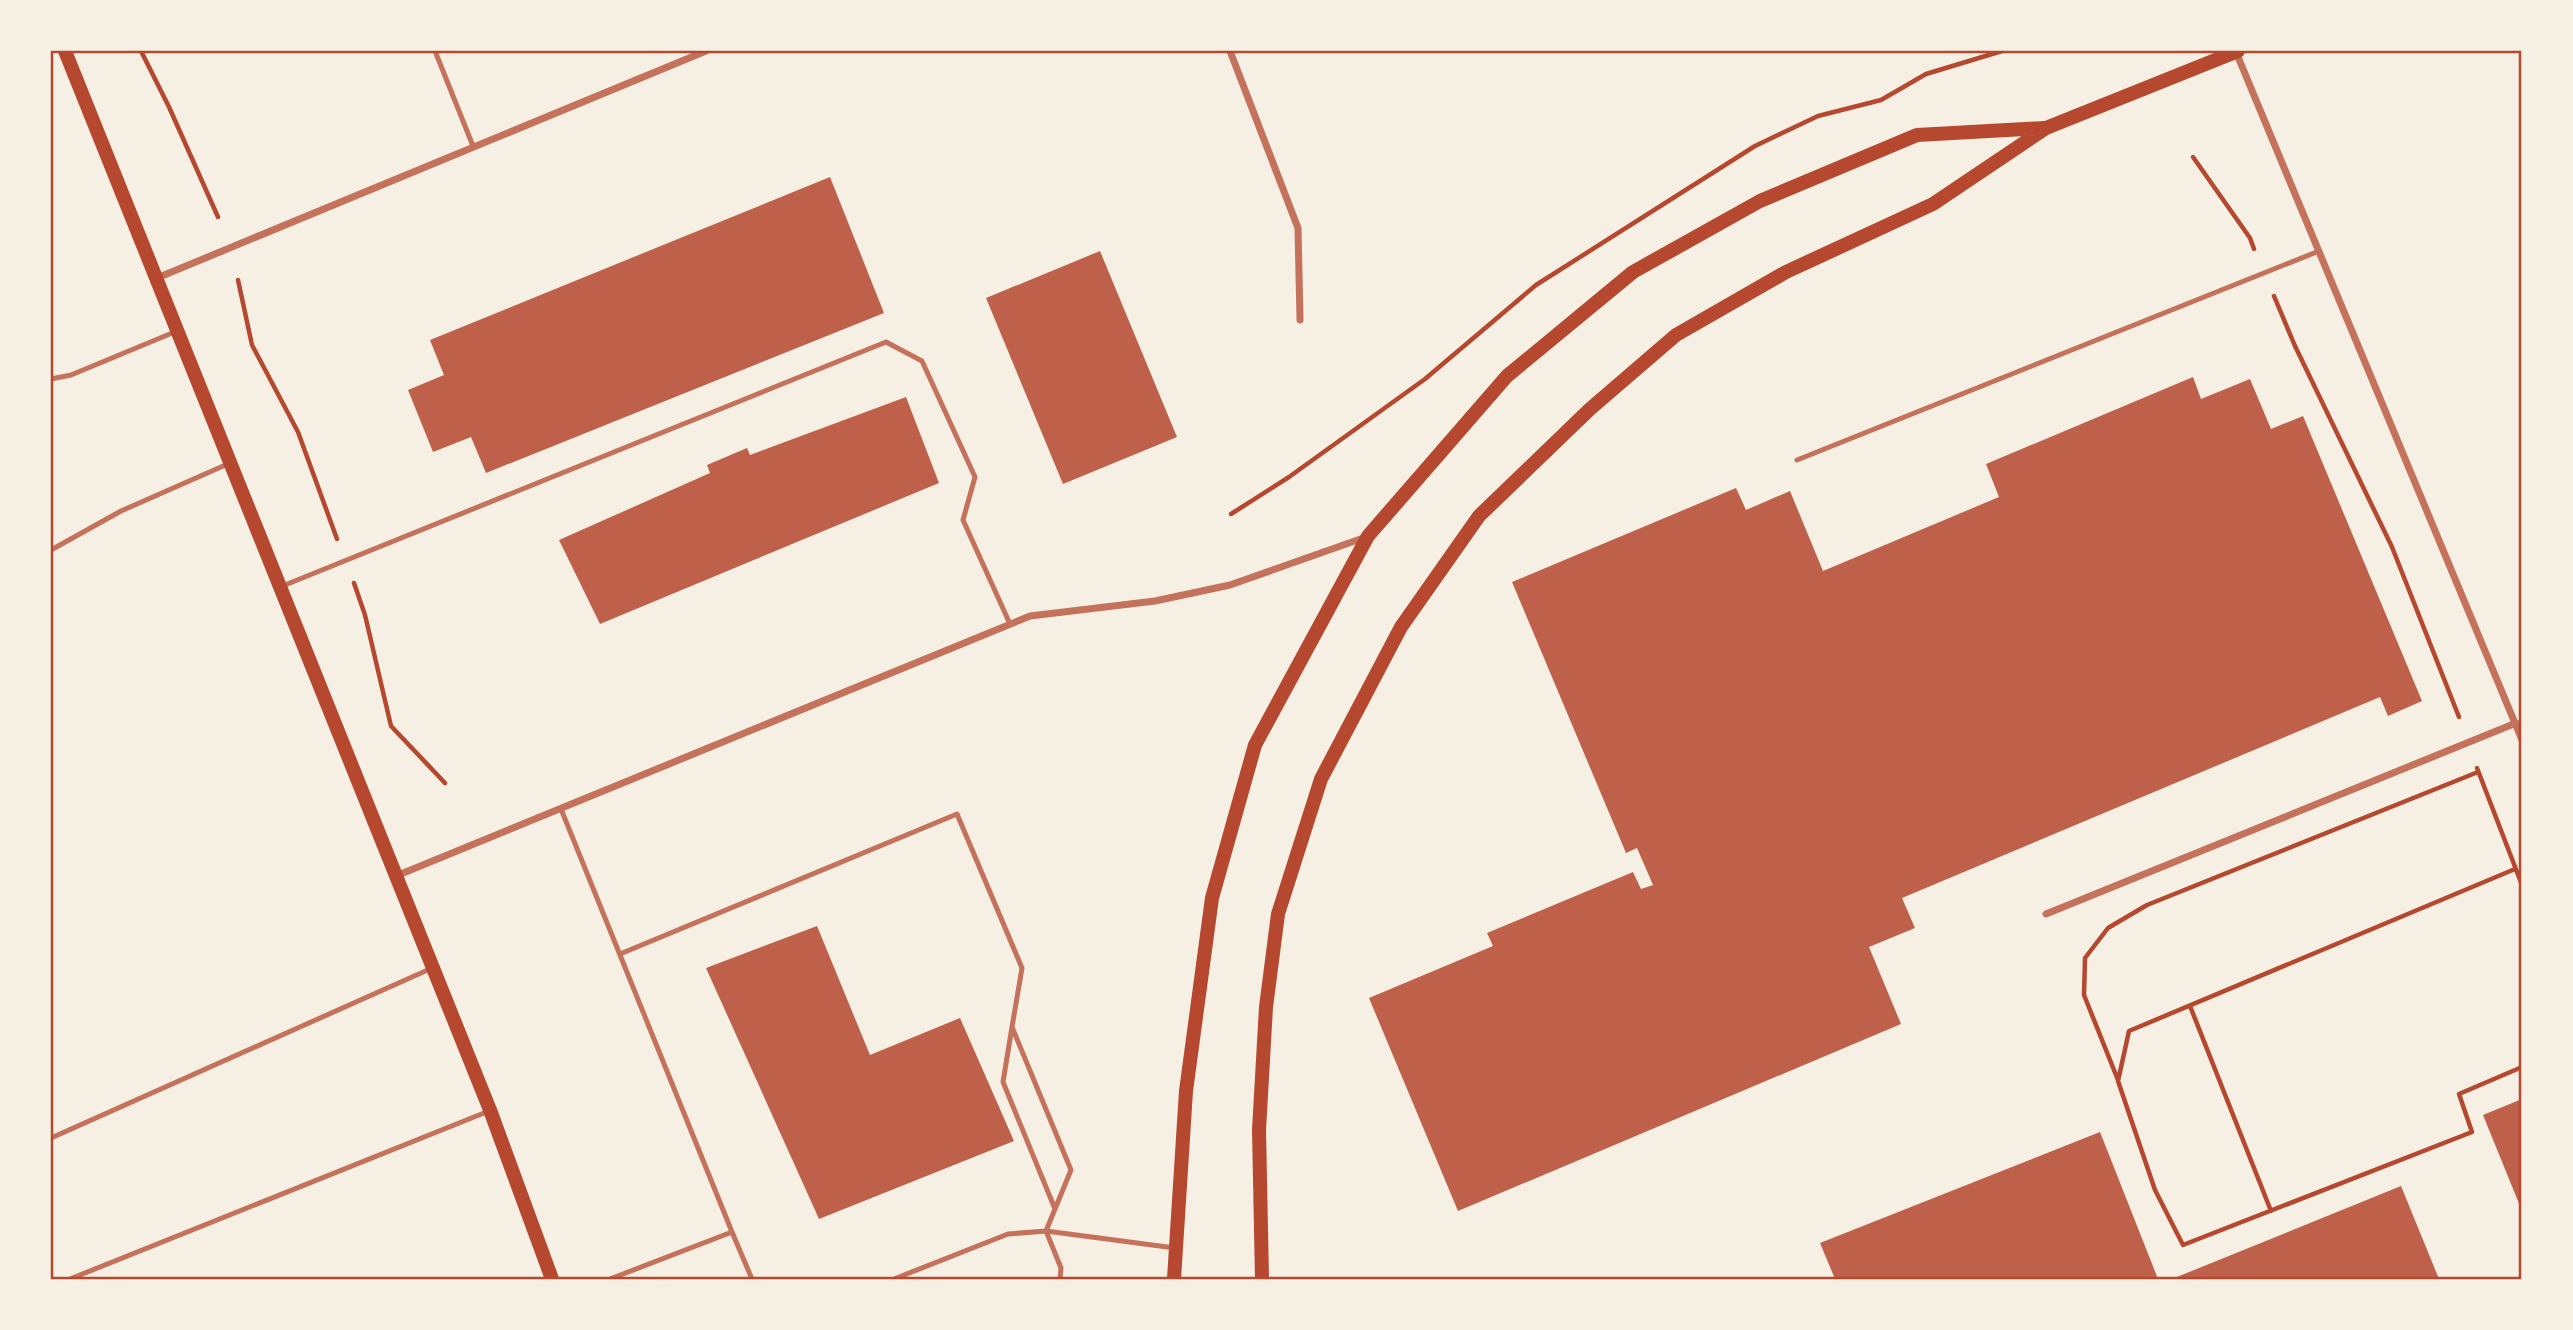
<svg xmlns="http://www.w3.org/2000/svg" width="2573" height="1330" viewBox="0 0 2573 1330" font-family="'Fira Sans Condensed',sans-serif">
<rect width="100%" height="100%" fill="#f6efe4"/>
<path fill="#bf614a" d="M 830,177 L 884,313 L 486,473 L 471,437 L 433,452 L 408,390 L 444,375 L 430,340 Z
M 1100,251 L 1177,437 L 1063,484 L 986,298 Z
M 2193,377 L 2201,399 L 2250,379 L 2271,429 L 2303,416 L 2422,701 L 2388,716 L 2380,697 L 1902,898 L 1915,928 L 1869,947 L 1901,1024 L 1458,1211 L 1369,998 L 1493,946 L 1487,933 L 1633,872 L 1641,889 L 1653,885 L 1637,848 L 1626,853 L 1512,582 L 1736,488 L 1746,510 L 1790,491 L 1823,571 L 1999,497 L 1986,464 Z
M 906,397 L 939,483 L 600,624 L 559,540 L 710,473 L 707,465 L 747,448 L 750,455 Z
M 817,926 L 870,1055 L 960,1018 L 1014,1141 L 819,1219 L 706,968 Z
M 2522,1099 L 2522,1211 L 2483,1115 Z
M 2100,1132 L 2158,1279 L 1835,1279 L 1820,1243 Z
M 2401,1186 L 2439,1279 L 2172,1279 Z"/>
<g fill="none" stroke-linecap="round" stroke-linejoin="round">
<path stroke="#b5482f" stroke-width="4.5" d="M 141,51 L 169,107 L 218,217
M 2193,157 L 2250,238 L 2254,249
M 238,280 L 252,345 L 298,432 L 337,539
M 2274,296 L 2295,346 L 2392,547 L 2459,717
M 1231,514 L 1289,477 L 1425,379 L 1536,285 L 1755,146 L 1818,116 L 1881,100 L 1926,74 L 2002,51
M 354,583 L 365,615 L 391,726 L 445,783
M 2477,768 L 2522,885
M 2515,869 L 2129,1031 L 2118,1081 L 2155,1190 L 2183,1245 L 2472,1132 L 2459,1094 L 2522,1067
M 2190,1006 L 2271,1211
M 2118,1080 L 2084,995 L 2085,958 L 2108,928 L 2147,905 L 2478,772"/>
<path stroke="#c5725c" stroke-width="5" d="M 435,51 L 473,146
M 51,379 L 71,375 L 177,331
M 1797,460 L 2319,251
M 51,550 L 121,511 L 230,463
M 280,587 L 886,342 L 922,361 L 975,477 L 963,520 L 1010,624
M 561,809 L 732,1232 L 610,1279
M 620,954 L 957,814 L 1022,968 L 1012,1027 L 1071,1170 L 1046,1231 L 1061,1268 L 1060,1279
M 1012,1027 L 1003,1082 L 1055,1209
M 51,1138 L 430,969
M 732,1232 L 752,1279
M 70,1279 L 489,1111
M 894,1279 L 1008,1234 L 1046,1231 L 1175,1248"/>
<path stroke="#c5725c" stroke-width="7" d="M 1230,51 L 1298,228 L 1300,320
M 2236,52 L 2522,740
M 157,278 L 706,51
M 396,876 L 1030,616 L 1155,601 L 1230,585 L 1366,537
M 2046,914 L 2516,723"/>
<path stroke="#b5482f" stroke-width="14" d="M 65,51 L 490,1110 L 552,1279
M 1174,1279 L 1186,1091 L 1212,898 L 1255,745 L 1368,536 L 1507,376 L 1633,272 L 1760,201 L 1917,135 L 2044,128
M 1262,1279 L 1259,1130 L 1266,1007 L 1278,914 L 1321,779 L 1401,627 L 1479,516 L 1590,409 L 1676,335 L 1786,272 L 1933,204 L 2046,128 L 2238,51"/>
</g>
<rect width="2573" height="1330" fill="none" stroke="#f6efe4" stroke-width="105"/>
<rect x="52" y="52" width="2468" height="1226" fill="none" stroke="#b5482f" stroke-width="2.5"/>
</svg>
